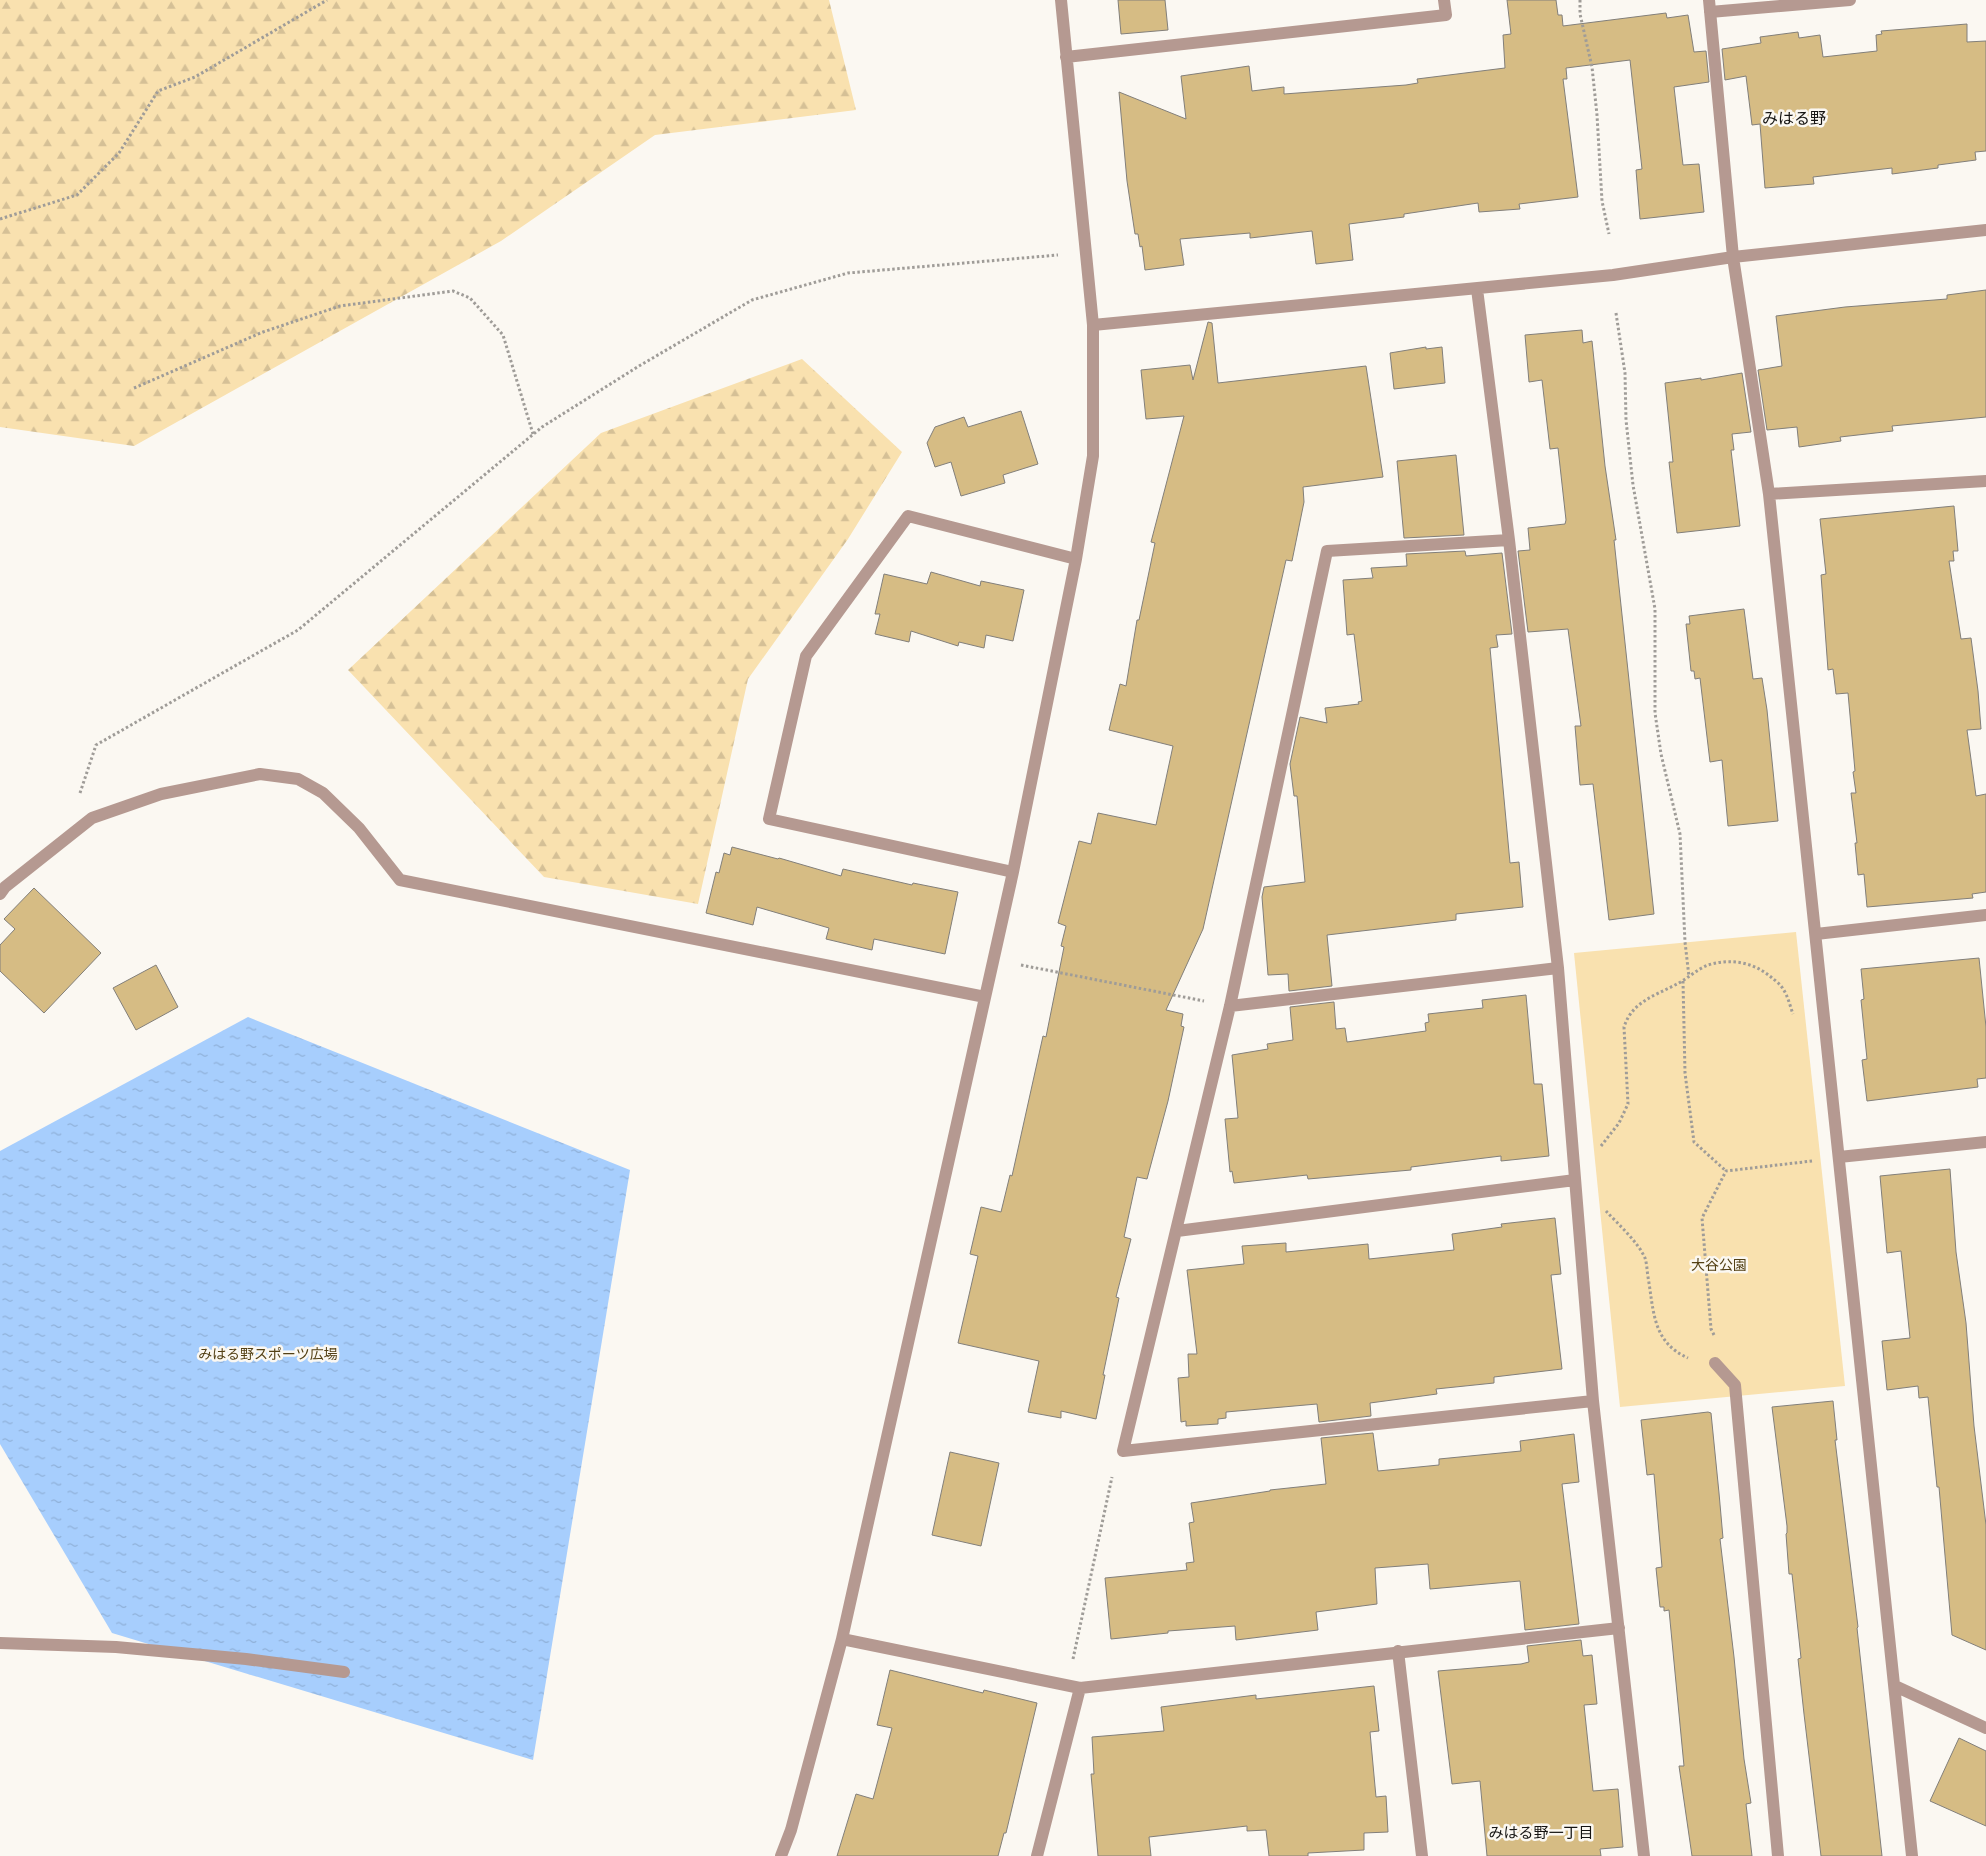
<svg xmlns="http://www.w3.org/2000/svg" width="1986" height="1856" viewBox="0 0 1986 1856" font-family="Montserrat,'Noto Sans JP',sans-serif">
<defs>
<pattern id="forest-firs" width="22" height="20" patternUnits="userSpaceOnUse" patternTransform="scale(1.25)"><rect width="22" height="20" fill="#f9e1af"/><path d="M5 1l3.5 6h-7zM16 11l3.5 6h-7z" fill="#d5c096"/></pattern>
<pattern id="water-ripples" width="26" height="14" patternUnits="userSpaceOnUse" patternTransform="scale(1.25)"><rect width="26" height="14" fill="#a7cefd"/><path d="M2 4q2-2 4 0t4 0M15 11q2-2 4 0t4 0" fill="none" stroke="#8fb0d8"/></pattern>
</defs>
<rect width="100%" height="100%" fill="#fbf8f2"/>
<path fill="#f9e1af" d="M 1796,932 L 1845,1386 L 1620,1407 L 1574,953 Z"/>
<path fill="url(#forest-firs)" d="M 0,0 L 829,0 L 856,110 L 655,135 L 501,241 L 134,446 L 0,427 Z
M 802,359 L 902,452 L 848,539 L 748,679 L 698,904 L 544,877 L 348,670 L 601,433 Z"/>
<path fill="url(#water-ripples)" d="M 248,1017 L 630,1170 L 533,1760 L 112,1633 L 0,1444 L 0,1151 Z"/>
<path fill="#d6bc84" stroke="#827f7a" d="M 1118,0 L 1165,0 L 1168,30 L 1121,34 Z
M 1507,0 L 1556,0 L 1558,15 L 1562,15 L 1563,26 L 1666,13 L 1667,18 L 1688,15 L 1694,52 L 1706,51 L 1709,82 L 1674,87 L 1683,165 L 1699,164 L 1704,212 L 1640,219 L 1636,170 L 1642,169 L 1630,60 L 1566,68 L 1567,79 L 1563,79 L 1578,197 L 1519,204 L 1520,209 L 1479,212 L 1478,203 L 1404,214 L 1404,217 L 1349,224 L 1353,260 L 1316,264 L 1312,231 L 1250,238 L 1250,233 L 1180,239 L 1184,265 L 1145,270 L 1142,246 L 1140,247 L 1138,234 L 1135,234 L 1127,181 L 1119,92 L 1186,119 L 1181,76 L 1249,66 L 1252,91 L 1284,87 L 1284,94 L 1406,85 L 1418,83 L 1417,79 L 1505,68 L 1503,35 L 1511,34 Z
M 1967,24 L 1967,42 L 1986,41 L 1986,151 L 1975,152 L 1976,160 L 1938,165 L 1938,168 L 1892,174 L 1892,168 L 1813,177 L 1814,184 L 1765,188 L 1760,124 L 1752,125 L 1746,76 L 1725,80 L 1722,49 L 1761,43 L 1760,37 L 1798,32 L 1799,38 L 1820,35 L 1823,57 L 1877,51 L 1876,35 L 1882,34 L 1881,31 Z
M 1986,290 L 1986,417 L 1892,426 L 1893,431 L 1840,437 L 1841,441 L 1799,447 L 1797,427 L 1767,430 L 1758,370 L 1782,366 L 1776,316 L 1845,307 L 1947,299 L 1947,295 Z
M 1208,322 L 1212,323 L 1218,383 L 1366,366 L 1383,477 L 1303,487 L 1304,502 L 1292,561 L 1286,560 L 1203,929 L 1166,1010 L 1183,1014 L 1181,1026 L 1184,1027 L 1168,1101 L 1147,1179 L 1137,1177 L 1124,1237 L 1131,1239 L 1116,1297 L 1119,1298 L 1103,1375 L 1105,1375 L 1096,1419 L 1061,1411 L 1061,1418 L 1028,1412 L 1039,1361 L 958,1343 L 978,1256 L 970,1254 L 981,1207 L 1001,1212 L 1010,1175 L 1012,1176 L 1043,1036 L 1046,1037 L 1064,947 L 1061,946 L 1066,926 L 1058,923 L 1079,841 L 1091,844 L 1098,813 L 1156,825 L 1173,746 L 1109,730 L 1120,684 L 1126,686 L 1137,620 L 1139,620 L 1155,543 L 1151,542 L 1184,416 L 1146,419 L 1141,370 L 1190,365 L 1193,380 Z
M 1582,330 L 1583,343 L 1592,341 L 1605,466 L 1616,540 L 1614,540 L 1654,914 L 1609,920 L 1593,784 L 1580,785 L 1575,726 L 1581,726 L 1568,629 L 1528,632 L 1518,551 L 1530,550 L 1528,528 L 1565,524 L 1566,520 L 1558,448 L 1550,449 L 1542,380 L 1529,382 L 1525,335 Z
M 1426,347 L 1426,349 L 1442,347 L 1445,383 L 1394,389 L 1390,353 Z
M 1742,373 L 1751,432 L 1732,434 L 1734,450 L 1731,450 L 1740,526 L 1677,533 L 1669,462 L 1673,462 L 1665,383 L 1701,378 L 1701,380 Z
M 1021,411 L 1038,464 L 1003,475 L 1005,483 L 961,496 L 951,462 L 935,467 L 927,443 L 935,427 L 964,417 L 968,427 Z
M 1456,455 L 1464,535 L 1404,538 L 1397,461 Z
M 1954,506 L 1958,551 L 1953,551 L 1954,561 L 1949,561 L 1961,639 L 1971,638 L 1978,691 L 1981,729 L 1967,730 L 1976,796 L 1986,794 L 1986,892 L 1972,894 L 1973,898 L 1867,907 L 1864,874 L 1858,875 L 1855,843 L 1857,843 L 1851,793 L 1856,793 L 1853,772 L 1855,771 L 1848,693 L 1836,694 L 1833,669 L 1828,670 L 1821,575 L 1826,574 L 1820,519 Z
M 1465,551 L 1466,556 L 1502,553 L 1512,634 L 1496,635 L 1498,647 L 1490,648 L 1510,863 L 1519,862 L 1523,907 L 1456,914 L 1456,920 L 1327,935 L 1332,986 L 1289,991 L 1288,974 L 1268,975 L 1262,897 L 1264,887 L 1305,882 L 1297,796 L 1294,796 L 1290,764 L 1300,717 L 1327,723 L 1325,708 L 1359,704 L 1358,702 L 1362,701 L 1354,634 L 1347,635 L 1343,580 L 1373,578 L 1371,568 L 1407,566 L 1406,554 Z
M 931,572 L 980,586 L 981,581 L 1024,590 L 1013,641 L 986,635 L 984,648 L 959,642 L 958,646 L 911,631 L 909,642 L 875,634 L 880,614 L 875,614 L 884,574 L 927,584 Z
M 1744,609 L 1753,679 L 1762,678 L 1767,710 L 1778,821 L 1728,826 L 1722,760 L 1710,762 L 1700,678 L 1695,679 L 1694,671 L 1691,671 L 1686,624 L 1690,624 L 1689,616 Z
M 732,847 L 778,859 L 779,858 L 841,876 L 843,869 L 912,885 L 913,883 L 958,892 L 945,954 L 874,939 L 872,950 L 826,939 L 829,928 L 757,907 L 753,925 L 706,913 L 716,872 L 719,873 L 724,853 L 730,855 Z
M 34,888 L 101,953 L 44,1013 L 0,971 L 0,945 L 15,929 L 4,919 Z
M 1979,958 L 1986,1027 L 1986,1078 L 1977,1079 L 1978,1087 L 1867,1101 L 1862,1060 L 1867,1059 L 1861,1000 L 1864,999 L 1861,969 Z
M 156,965 L 178,1007 L 136,1030 L 113,988 Z
M 1526,995 L 1534,1084 L 1542,1084 L 1549,1156 L 1501,1161 L 1501,1156 L 1411,1167 L 1411,1170 L 1308,1179 L 1307,1175 L 1234,1183 L 1232,1171 L 1230,1172 L 1225,1119 L 1238,1118 L 1232,1055 L 1268,1049 L 1267,1044 L 1293,1040 L 1290,1007 L 1334,1002 L 1336,1029 L 1345,1028 L 1347,1042 L 1426,1031 L 1425,1023 L 1429,1022 L 1428,1014 L 1483,1008 L 1482,1000 Z
M 1950,1169 L 1956,1252 L 1966,1323 L 1974,1426 L 1986,1525 L 1986,1650 L 1952,1635 L 1939,1487 L 1937,1487 L 1928,1397 L 1919,1398 L 1918,1386 L 1887,1390 L 1882,1341 L 1910,1338 L 1901,1251 L 1887,1253 L 1880,1176 Z
M 1555,1218 L 1561,1274 L 1551,1275 L 1562,1369 L 1494,1377 L 1494,1383 L 1436,1389 L 1437,1394 L 1370,1403 L 1371,1416 L 1319,1422 L 1317,1404 L 1226,1412 L 1226,1418 L 1218,1419 L 1218,1424 L 1186,1426 L 1186,1421 L 1181,1422 L 1178,1378 L 1189,1377 L 1188,1354 L 1197,1354 L 1187,1270 L 1244,1264 L 1242,1246 L 1286,1243 L 1286,1252 L 1368,1244 L 1369,1259 L 1454,1250 L 1452,1234 L 1502,1227 L 1501,1224 Z
M 1833,1401 L 1837,1440 L 1835,1440 L 1858,1627 L 1857,1628 L 1882,1856 L 1821,1856 L 1804,1714 L 1798,1659 L 1801,1658 L 1792,1574 L 1789,1574 L 1786,1534 L 1787,1533 L 1787,1526 L 1772,1407 Z
M 1708,1412 L 1711,1413 L 1719,1493 L 1723,1538 L 1720,1539 L 1734,1657 L 1744,1759 L 1751,1803 L 1746,1804 L 1752,1856 L 1692,1856 L 1679,1766 L 1684,1766 L 1669,1610 L 1664,1611 L 1664,1607 L 1660,1607 L 1656,1568 L 1662,1567 L 1654,1474 L 1647,1475 L 1641,1420 Z
M 1373,1433 L 1378,1471 L 1439,1465 L 1439,1459 L 1521,1451 L 1520,1441 L 1574,1434 L 1579,1482 L 1562,1484 L 1579,1624 L 1525,1630 L 1520,1581 L 1430,1589 L 1428,1564 L 1375,1568 L 1377,1604 L 1316,1612 L 1318,1630 L 1236,1640 L 1235,1626 L 1168,1631 L 1168,1633 L 1111,1639 L 1105,1578 L 1187,1570 L 1186,1563 L 1194,1562 L 1189,1523 L 1194,1522 L 1191,1503 L 1270,1491 L 1270,1490 L 1326,1484 L 1321,1438 Z
M 950,1452 L 999,1463 L 981,1546 L 932,1535 Z
M 1581,1640 L 1583,1656 L 1592,1655 L 1597,1704 L 1584,1705 L 1593,1791 L 1618,1789 L 1623,1847 L 1600,1849 L 1601,1856 L 1487,1856 L 1480,1781 L 1452,1784 L 1438,1671 L 1521,1664 L 1529,1662 L 1527,1646 Z
M 890,1670 L 983,1693 L 984,1690 L 1037,1703 L 1006,1833 L 1004,1833 L 998,1856 L 837,1856 L 856,1794 L 873,1799 L 892,1728 L 877,1725 Z
M 1374,1686 L 1379,1731 L 1370,1732 L 1376,1797 L 1386,1796 L 1388,1832 L 1364,1833 L 1364,1850 L 1308,1853 L 1308,1856 L 1269,1856 L 1266,1830 L 1247,1831 L 1247,1826 L 1149,1837 L 1151,1856 L 1098,1856 L 1091,1774 L 1094,1774 L 1092,1737 L 1164,1731 L 1161,1707 L 1256,1695 L 1256,1699 Z
M 1959,1738 L 1986,1751 L 1986,1826 L 1930,1801 Z"/>
<g fill="none" stroke-linecap="round" stroke-linejoin="round">
<path stroke="#9f9c98" stroke-width="3" stroke-dasharray="2.5 2.5" stroke-linecap="butt" d="M 1580,0 L 1580,14 L 1592,67 L 1597,115 L 1602,201 L 1609,234
M 0,219 L 77,195 L 119,153 L 158,91 L 195,77 L 327,0
M 1616,313 L 1625,373 L 1626,420 L 1633,485 L 1655,609 L 1655,713 L 1661,754 L 1680,834 L 1685,942 L 1689,977
M 134,388 L 263,332 L 340,306 L 453,291 L 470,298 L 503,335 L 533,434
M 80,793 L 96,745 L 298,630 L 542,427 L 639,366 L 752,300 L 848,273 L 1058,255
M 1021,965 L 1204,1001
M 1683,981 L 1685,1073 L 1694,1142 L 1726,1171
M 1601,1146 L 1619,1123 L 1628,1104 L 1624,1027 C 1632,1002 1654,996 1675,985 C 1686,980 1697,969 1708,965 C 1731,958 1754,962 1772,978 C 1776,981 1781,985 1783,989 C 1788,996 1790,1006 1793,1014
M 1606,1211 C 1618,1224 1638,1242 1645,1258 C 1647,1264 1647,1271 1648,1277 C 1654,1311 1652,1342 1688,1358
M 1714,1335 L 1711,1329 L 1702,1218 L 1726,1171 L 1812,1161
M 1073,1659 L 1112,1477"/>
<path stroke="#b59991" stroke-width="12" d="M 1709,0 L 1733,257 L 1769,494 L 1912,1856
M 1710,12 L 1850,0
M 1066,57 L 1446,15 L 1444,0
M 1477,289 L 1509,540 L 1558,968 L 1593,1401 L 1644,1856
M 1093,325 L 1613,275 L 1733,257 L 1986,230
M 1769,494 L 1986,481
M 1509,540 L 1327,551 L 1230,1006 L 1123,1451 L 1593,1401
M 1013,872 L 769,819 L 806,656 L 908,516 L 1076,559
M 0,894 L 5,887 L 92,818 L 161,794 L 260,774 L 298,779 L 323,793 L 359,828 L 400,880 L 985,997
M 1816,934 L 1986,915
M 1230,1006 L 1558,968
M 1839,1157 L 1986,1142
M 1177,1231 L 1575,1180
M 1715,1363 L 1735,1385 L 1778,1856
M 842,1639 L 1080,1688 L 1619,1628
M 0,1643 L 116,1647 L 246,1659 L 344,1672
M 1398,1651 L 1422,1856
M 1895,1686 L 1986,1728
M 781,1856 L 791,1830 L 842,1639 L 1013,872 L 1076,559 L 1093,456 L 1093,325 L 1061,0
M 1037,1856 L 1080,1688"/>
</g>
<g text-anchor="middle" stroke-width="5" stroke-linejoin="round" paint-order="stroke">
<g font-size="14" fill="#534015" stroke="#fbf8f2">
<text x="1719" y="1270">大谷公園</text>
<text x="268" y="1359">みはる野スポーツ広場</text>
</g>
<g font-size="15" fill="#151412" stroke="#fbf8f2">
<text x="1541" y="1838">みはる野一丁目</text>
</g>
<g font-size="16" fill="#151412" stroke="#fbf8f2">
<text x="1794" y="124">みはる野</text>
</g>
</g>
</svg>
